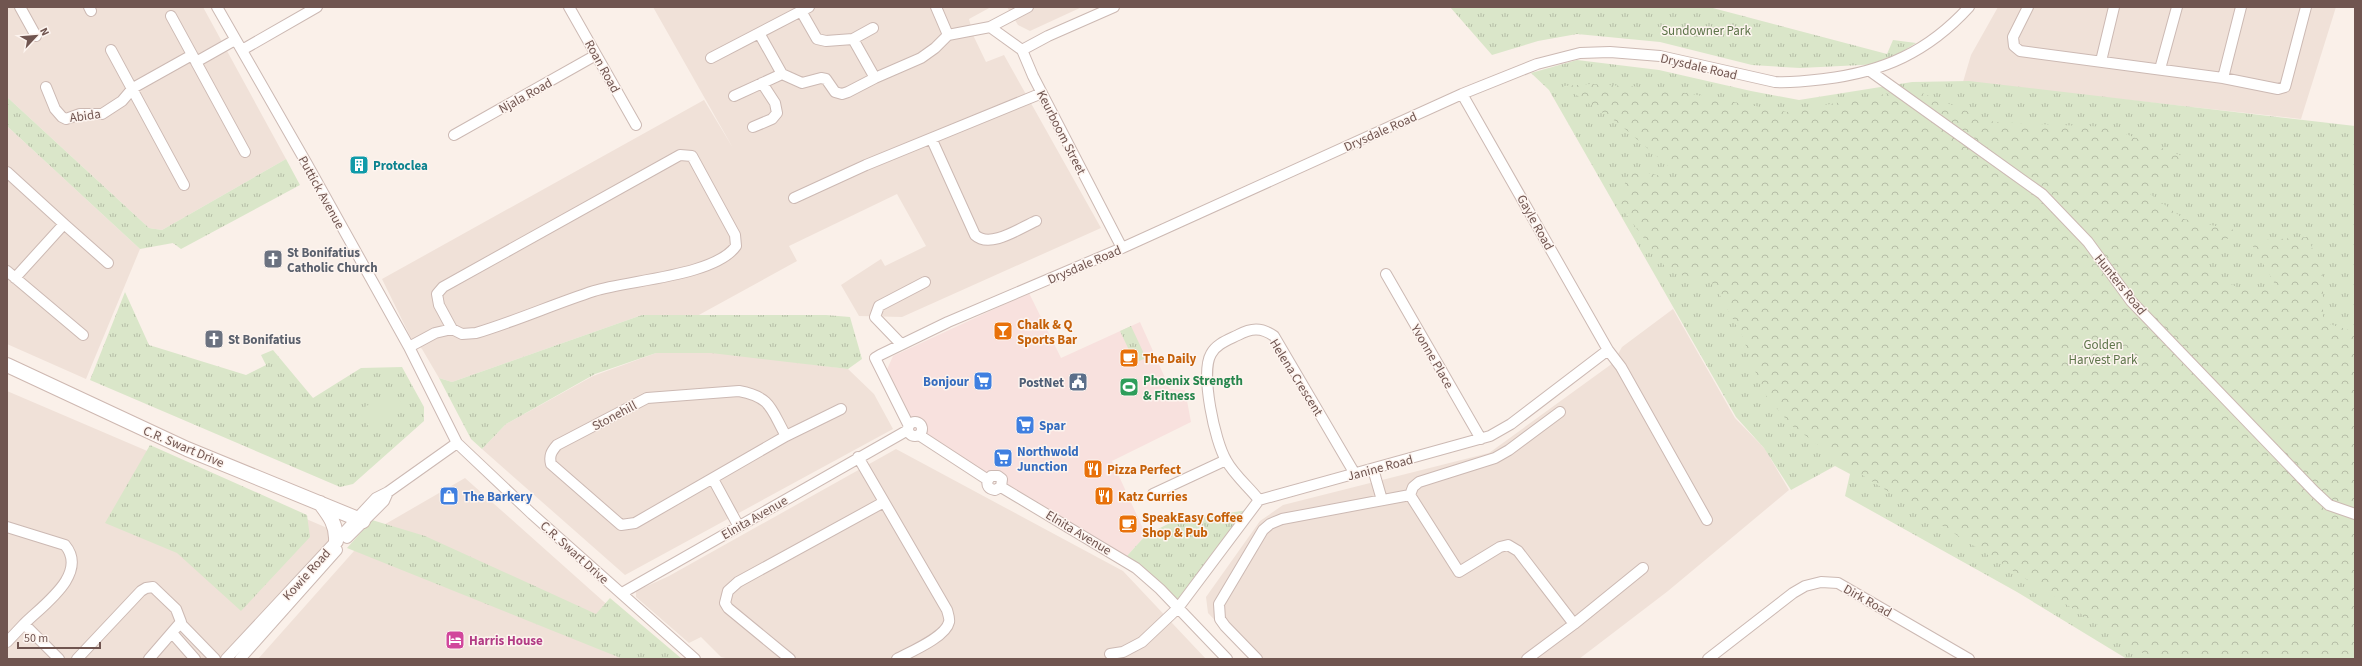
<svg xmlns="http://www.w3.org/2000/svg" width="2362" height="666" viewBox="0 0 2362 666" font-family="'Source Sans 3',sans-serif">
<defs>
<pattern id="grass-tufts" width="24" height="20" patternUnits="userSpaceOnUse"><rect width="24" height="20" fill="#dae6c9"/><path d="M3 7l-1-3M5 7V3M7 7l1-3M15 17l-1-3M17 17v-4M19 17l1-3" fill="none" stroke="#b5bda6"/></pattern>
<pattern id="forest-crowns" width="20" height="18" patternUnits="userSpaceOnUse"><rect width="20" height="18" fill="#dae6c9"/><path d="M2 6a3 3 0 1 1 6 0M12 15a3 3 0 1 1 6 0" fill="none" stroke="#b5bda6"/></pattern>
</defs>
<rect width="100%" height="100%" fill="#faf0e9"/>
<path fill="#f0e1d8" d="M 7,7 L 203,7 L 286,159 L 162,230 L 149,228 L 7,97 Z
M 653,7 L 991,7 L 969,19 L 974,37 L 986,62 L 1004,55 L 1101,228 L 902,317 L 859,316 L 841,285 L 881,259 L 885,266 L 926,246 L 897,194 L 789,246 L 797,261 L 697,316 L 642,315 L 452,382 L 439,378 L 422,349 L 411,338 L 382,279 L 704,100 L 733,148 Z
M 1007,7 L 1082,7 L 1030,31 L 1018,25 Z
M 1998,7 L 2336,7 L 2301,119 L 1963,82 L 1971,55 Z
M 7,126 L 140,249 L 86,379 L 7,344 Z
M 1673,309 L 1735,418 L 1765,449 L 1789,490 L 1668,591 L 1579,659 L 1252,659 L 1208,613 L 1206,597 L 1260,521 L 1283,505 L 1489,453 L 1613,363 L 1622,347 Z
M 656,353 L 727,353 L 848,369 L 874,394 L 893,429 L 625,575 L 482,449 L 506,424 L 593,376 Z
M 7,391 L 339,533 L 225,659 L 7,659 Z
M 896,449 L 1123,571 L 1206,659 L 730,659 L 721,657 L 701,637 L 689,643 L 636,597 L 636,591 L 669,576 Z
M 465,478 L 668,659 L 258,659 L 370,533 Z"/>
<path fill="#f8e1de" d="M 1029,293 L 1061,358 L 1140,322 L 1170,389 L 1185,390 L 1191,422 L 1112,461 L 1146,535 L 1126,557 L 905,428 L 881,383 L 893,356 Z"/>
<path fill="url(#grass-tufts)" d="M 1450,7 L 1709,7 L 1887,54 L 1893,40 L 1916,43 L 1882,64 L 1800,68 L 1752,65 L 1660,42 L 1577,34 L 1538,41 L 1492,55 Z
M 1577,60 L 1659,70 L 1751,91 L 1799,100 L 1912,82 L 1969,81 L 2355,126 L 2355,659 L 2127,659 L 2017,592 L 1845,496 L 1850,474 L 1835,466 L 1791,490 L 1764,448 L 1736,417 L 1549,90 L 1531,73 Z
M 7,97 L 149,228 L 162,230 L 286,159 L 300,185 L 181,249 L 173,243 L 140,249 L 7,126 Z
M 125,292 L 149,345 L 246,375 L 266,365 L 261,355 L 273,350 L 313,398 L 361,368 L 402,367 L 424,407 L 424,421 L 353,484 L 340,487 L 90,380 Z
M 642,315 L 826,315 L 850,317 L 862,359 L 848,369 L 711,353 L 656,353 L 595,374 L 506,424 L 482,449 L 471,439 L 439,378 L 452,382 Z
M 1131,326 L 1146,358 L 1135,363 L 1120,331 Z
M 150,445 L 307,515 L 310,537 L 241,611 L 177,553 L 105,523 Z
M 1248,510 L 1179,604 L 1126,557 L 1146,535 L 1174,521 Z
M 372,520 L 425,536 L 596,614 L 610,598 L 682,659 L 623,659 L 347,548 Z"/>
<path fill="url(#forest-crowns)" d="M 1591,84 L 1660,88 L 1787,112 L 1912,89 L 1994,122 L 2108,127 L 2182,156 L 2150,194 L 2184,219 L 2234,230 L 2205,269 L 2240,289 L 2276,286 L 2250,241 L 2308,237 L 2323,276 L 2323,322 L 2355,332 L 2355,659 L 2152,659 L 1840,461 L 1791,425 L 1763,392 L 1743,338 L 1714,284 L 1669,272 L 1617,202 L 1631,169 L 1687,182 L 1618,123 L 1563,86 Z"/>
<path fill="#dae6c9" d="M 392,389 L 402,404 L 368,426 L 359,411 Z"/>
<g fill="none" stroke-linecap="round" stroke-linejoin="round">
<g stroke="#ccb9b3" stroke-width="12">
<path id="street" d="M 20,7 L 36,36
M 89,7 L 91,11
M 217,7 L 307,164 L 409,347 L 457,443 L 532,514 L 695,659
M 569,7 L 636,125
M 936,7 L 948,35
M 2028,7 L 2013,37 L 2014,46 L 2020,51 L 2223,78 L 2278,89 L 2285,87 L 2306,7
M 801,11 L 817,39 L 826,41 L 853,39 L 875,78 L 921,58 L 935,48 L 948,35 L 990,27 L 1028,7
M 171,16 L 195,60
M 990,27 L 1022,50 L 1033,76 L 1122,248
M 759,33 L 782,74 L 802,83 L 821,78 L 826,79 L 835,92 L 842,94 L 848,92 L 875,78
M 853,39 L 873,28
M 235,40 L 196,62 L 245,152
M 111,50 L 184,185
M 242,50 L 317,7
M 1022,50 L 1048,36 L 1114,7
M 711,58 L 809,7
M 2101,61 L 2114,7
M 2160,69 L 2177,7
M 1870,71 L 2042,194 L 2088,242 L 2131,301 L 2315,492 L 2329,505 L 2355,514
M 2223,78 L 2241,7
M 46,87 L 55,109 L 62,117 L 66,119 L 80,114 L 102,114 L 122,101 L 133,88 L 192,55
M 1462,94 L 1608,350 L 1621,367 L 1707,520
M 734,96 L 782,74
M 753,127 L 772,119 L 777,113 L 775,103 L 762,83
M 454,135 L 596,55
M 932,140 L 975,235 C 990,249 1020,228 1036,221
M 680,155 L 692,156 L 735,235 L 736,246 C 715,276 629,280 594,291 C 554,304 516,321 476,333 L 462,334 L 452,329 L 439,305 L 437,294 L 443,287 Z
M 7,172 L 64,224
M 794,198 L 866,165 L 1042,93
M 7,271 L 83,335
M 1386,274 L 1481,439
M 15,278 L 64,224 L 108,263
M 901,344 L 875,317 L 879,306 L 925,282
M 409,347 L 435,333 L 452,329
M 739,391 C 772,397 771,410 786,436 L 635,523 L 621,525 L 551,464 C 549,456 551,452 557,445 L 647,398 Z
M908 429a7 7 0 1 1 14 0a7 7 0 1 1-14 0Z
M 909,426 L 875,358 L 880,355 L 948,322 L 1122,248 L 1462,94 L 1537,64 L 1580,53 L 1610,52 L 1660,56 L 1775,82 C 1791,83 1807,81 1824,79 C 1883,72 1928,52 1969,7
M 919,435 L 988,480
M 786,436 L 841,409
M 858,457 L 947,610 C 948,614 950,619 949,622 C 946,637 910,652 897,659
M 1373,469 L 1382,500
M 713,479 L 738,525
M 988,480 L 991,476 L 998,476 L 1002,479 L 1001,487
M 988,480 C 986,486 989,489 995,490 L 1001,487
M 1001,487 L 1136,568 L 1160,589 L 1227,659
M 1153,494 L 1226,460
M 1410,495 L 1413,487 L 1419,482 L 1495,458 L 1509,450 L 1560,412
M 1259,500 C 1249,487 1234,475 1226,460 C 1215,442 1200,373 1211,354 C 1216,344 1228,340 1238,335 C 1251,328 1261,327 1274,336 L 1355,474
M 7,527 L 65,545 C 89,574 43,605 24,624
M 347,538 L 384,501 L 388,492
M 622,593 L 908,430
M 181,624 L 215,659
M 1574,624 L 1643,568
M 173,634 L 195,659
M 7,642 L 24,624 L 59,659
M 1110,654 L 1123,652 L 1142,642 L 1178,608 L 1259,500 L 1490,436 L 1511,424 L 1608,350
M 77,659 L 141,591 L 146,588 L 153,587 L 176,609 L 181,622 L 149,659
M 226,659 L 376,498 L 388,492 L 457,443
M 240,659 L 337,550
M 790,659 L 728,608 L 725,603 L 728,591 L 738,582 L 884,502
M 1257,659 L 1225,626 L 1220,619 L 1219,604 L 1263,530 L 1270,524 L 1282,519 L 1410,495 L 1459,572 L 1500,547 L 1508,545 L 1518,551 L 1574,624 L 1527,659
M 1708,659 L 1793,593 L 1805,586 L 1821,582 L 1838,583 L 1969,659"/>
</g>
<g stroke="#ceb8b1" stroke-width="16">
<path id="secondary" d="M 7,365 L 187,449 L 363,521
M 320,503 C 329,515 337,525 336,541"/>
</g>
<use href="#street" stroke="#fff" stroke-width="10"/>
<use href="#secondary" stroke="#fff" stroke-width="14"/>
</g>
<defs>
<g id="building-square" transform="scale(1)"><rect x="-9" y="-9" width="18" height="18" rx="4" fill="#0f9aa8" stroke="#fdf4ef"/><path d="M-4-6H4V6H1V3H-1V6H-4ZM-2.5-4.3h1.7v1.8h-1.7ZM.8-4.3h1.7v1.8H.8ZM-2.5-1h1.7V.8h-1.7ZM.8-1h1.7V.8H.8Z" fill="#fff"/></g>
<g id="church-square" transform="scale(1)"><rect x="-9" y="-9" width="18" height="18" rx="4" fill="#6b7280" stroke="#fdf4ef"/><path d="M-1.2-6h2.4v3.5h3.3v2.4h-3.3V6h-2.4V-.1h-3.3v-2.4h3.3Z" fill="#fff"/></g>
<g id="bar-square" transform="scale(1)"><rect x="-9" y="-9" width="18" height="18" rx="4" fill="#e8710a" stroke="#fdf4ef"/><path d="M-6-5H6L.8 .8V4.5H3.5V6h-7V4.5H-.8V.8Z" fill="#fff"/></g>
<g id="cafe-square" transform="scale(1)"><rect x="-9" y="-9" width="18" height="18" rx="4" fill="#e8710a" stroke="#fdf4ef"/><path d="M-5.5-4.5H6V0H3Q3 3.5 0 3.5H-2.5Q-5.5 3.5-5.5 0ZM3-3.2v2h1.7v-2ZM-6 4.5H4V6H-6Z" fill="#fff"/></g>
<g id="supermarket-square" transform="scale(1)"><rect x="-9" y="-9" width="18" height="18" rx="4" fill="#3f7fe0" stroke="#fdf4ef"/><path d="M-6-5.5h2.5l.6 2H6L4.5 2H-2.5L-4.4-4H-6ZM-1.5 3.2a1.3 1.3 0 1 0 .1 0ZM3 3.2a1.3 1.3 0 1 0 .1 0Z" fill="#fff"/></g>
<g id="civic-square" transform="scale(1)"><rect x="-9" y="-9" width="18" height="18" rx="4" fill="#5c6f8a" stroke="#fdf4ef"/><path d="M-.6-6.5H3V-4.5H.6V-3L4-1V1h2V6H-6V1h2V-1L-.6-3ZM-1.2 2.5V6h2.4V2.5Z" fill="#fff"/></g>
<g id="stadium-square" transform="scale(1)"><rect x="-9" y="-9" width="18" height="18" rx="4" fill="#2e9e5b" stroke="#fdf4ef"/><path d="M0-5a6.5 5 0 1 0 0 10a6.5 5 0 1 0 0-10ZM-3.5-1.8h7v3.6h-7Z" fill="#fff"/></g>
<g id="restaurant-square" transform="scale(1)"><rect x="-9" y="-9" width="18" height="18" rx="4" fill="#e8710a" stroke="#fdf4ef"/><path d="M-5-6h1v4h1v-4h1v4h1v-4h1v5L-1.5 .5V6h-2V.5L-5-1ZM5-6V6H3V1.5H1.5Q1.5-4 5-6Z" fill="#fff"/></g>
<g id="shop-square" transform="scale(1)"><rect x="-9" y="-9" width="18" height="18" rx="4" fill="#3f7fe0" stroke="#fdf4ef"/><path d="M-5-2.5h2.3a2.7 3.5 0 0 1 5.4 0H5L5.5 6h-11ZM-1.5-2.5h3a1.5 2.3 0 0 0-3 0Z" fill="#fff"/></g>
<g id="hotel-square" transform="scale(1)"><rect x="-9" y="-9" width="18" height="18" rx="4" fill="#d1479c" stroke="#fdf4ef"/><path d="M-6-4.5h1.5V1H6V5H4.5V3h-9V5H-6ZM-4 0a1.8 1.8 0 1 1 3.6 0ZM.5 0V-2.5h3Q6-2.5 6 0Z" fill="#fff"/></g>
</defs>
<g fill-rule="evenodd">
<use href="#building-square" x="359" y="165"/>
<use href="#church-square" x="273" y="259"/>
<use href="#bar-square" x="1003" y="331"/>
<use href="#church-square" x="214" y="339"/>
<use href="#cafe-square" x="1129" y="358"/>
<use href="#supermarket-square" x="983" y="381"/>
<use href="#civic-square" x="1078" y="382"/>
<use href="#stadium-square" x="1129" y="387"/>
<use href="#supermarket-square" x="1025" y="425"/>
<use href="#supermarket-square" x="1003" y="458"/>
<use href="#restaurant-square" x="1093" y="469"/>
<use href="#shop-square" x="449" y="496"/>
<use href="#restaurant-square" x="1104" y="496"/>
<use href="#cafe-square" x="1128" y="524"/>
<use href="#hotel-square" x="455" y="640"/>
</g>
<g text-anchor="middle" stroke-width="3" stroke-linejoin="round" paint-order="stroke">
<g font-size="13" fill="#5e754a" stroke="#fdf4ef">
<text x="1706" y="35">Sundowner Park</text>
<text x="2103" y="349">Golden<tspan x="2103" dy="15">Harvest Park</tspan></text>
</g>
<g font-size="13" fill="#705550" stroke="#fdf4ef">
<text transform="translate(603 66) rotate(61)" y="5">Roan Road</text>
<text transform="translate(1699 66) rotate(13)" y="5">Drysdale Road</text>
<text transform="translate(525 95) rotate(-29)" y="5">Njala Road</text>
<text transform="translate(85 115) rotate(-8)" y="5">Abida</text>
<text transform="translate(1380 131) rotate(-24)" y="5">Drysdale Road</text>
<text transform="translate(1062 132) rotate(63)" y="5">Keurboom Street</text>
<text transform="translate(322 192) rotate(61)" y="5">Puttick Avenue</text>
<text transform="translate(1536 222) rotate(61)" y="5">Gayle Road</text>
<text transform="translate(1084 264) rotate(-23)" y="5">Drysdale Road</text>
<text transform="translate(2121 284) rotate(51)" y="5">Hunters Road</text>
<text transform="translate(1433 356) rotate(60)" y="5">Yvonne Place</text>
<text transform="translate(1297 377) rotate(58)" y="5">Helena Crescent</text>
<text transform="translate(614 415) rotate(-28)" y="5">Stonehill</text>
<text transform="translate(184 446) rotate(23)" y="5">C.R. Swart Drive</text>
<text transform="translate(1380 467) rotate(-15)" y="5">Janine Road</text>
<text transform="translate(754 517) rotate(-30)" y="5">Elnita Avenue</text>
<text transform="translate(1079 532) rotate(31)" y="5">Elnita Avenue</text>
<text transform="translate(575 552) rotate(42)" y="5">C.R. Swart Drive</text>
<text transform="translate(306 574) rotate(-48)" y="5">Kowie Road</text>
<text transform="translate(1868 600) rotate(29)" y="5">Dirk Road</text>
</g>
<g font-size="13" font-weight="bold" fill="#0d838f" stroke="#fdf4ef" text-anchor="start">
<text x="373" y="170">Protoclea</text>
</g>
<g font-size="13" font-weight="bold" fill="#5b616d" stroke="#fdf4ef" text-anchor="start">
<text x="287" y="257">St Bonifatius<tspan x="287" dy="15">Catholic Church</tspan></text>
<text x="228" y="344">St Bonifatius</text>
</g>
<g font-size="13" font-weight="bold" fill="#c56008" stroke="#fdf4ef" text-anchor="start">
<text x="1017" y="329">Chalk &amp; Q<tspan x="1017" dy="15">Sports Bar</tspan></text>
<text x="1143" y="363">The Daily</text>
<text x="1107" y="474">Pizza Perfect</text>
<text x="1118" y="501">Katz Curries</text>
<text x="1142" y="522">SpeakEasy Coffee<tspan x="1142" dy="15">Shop &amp; Pub</tspan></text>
</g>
<g font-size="13" font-weight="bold" fill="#27864d" stroke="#fdf4ef" text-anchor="start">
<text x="1143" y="385">Phoenix Strength<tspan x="1143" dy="15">&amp; Fitness</tspan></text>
</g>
<g font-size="13" font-weight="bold" fill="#366cbe" stroke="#fdf4ef" text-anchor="start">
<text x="969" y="386" text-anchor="end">Bonjour</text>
<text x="1039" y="430">Spar</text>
<text x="1017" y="456">Northwold<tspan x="1017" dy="15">Junction</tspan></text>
<text x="463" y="501">The Barkery</text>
</g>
<g font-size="13" font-weight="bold" fill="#4e5e75" stroke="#fdf4ef" text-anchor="end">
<text x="1064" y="387">PostNet</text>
</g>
<g font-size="13" font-weight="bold" fill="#b23c85" stroke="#fdf4ef" text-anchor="start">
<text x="469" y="645">Harris House</text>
</g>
</g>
<rect width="2362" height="666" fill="none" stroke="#705550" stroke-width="16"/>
<g transform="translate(36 36) rotate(64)" stroke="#fdf4ef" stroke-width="3" paint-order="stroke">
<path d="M0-3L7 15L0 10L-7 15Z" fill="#705550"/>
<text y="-6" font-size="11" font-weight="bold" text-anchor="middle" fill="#705550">N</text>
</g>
<path d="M18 642v6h82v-6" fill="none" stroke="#705550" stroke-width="2"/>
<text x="24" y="642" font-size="12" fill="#705550" stroke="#fdf4ef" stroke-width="3" paint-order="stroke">50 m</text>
</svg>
